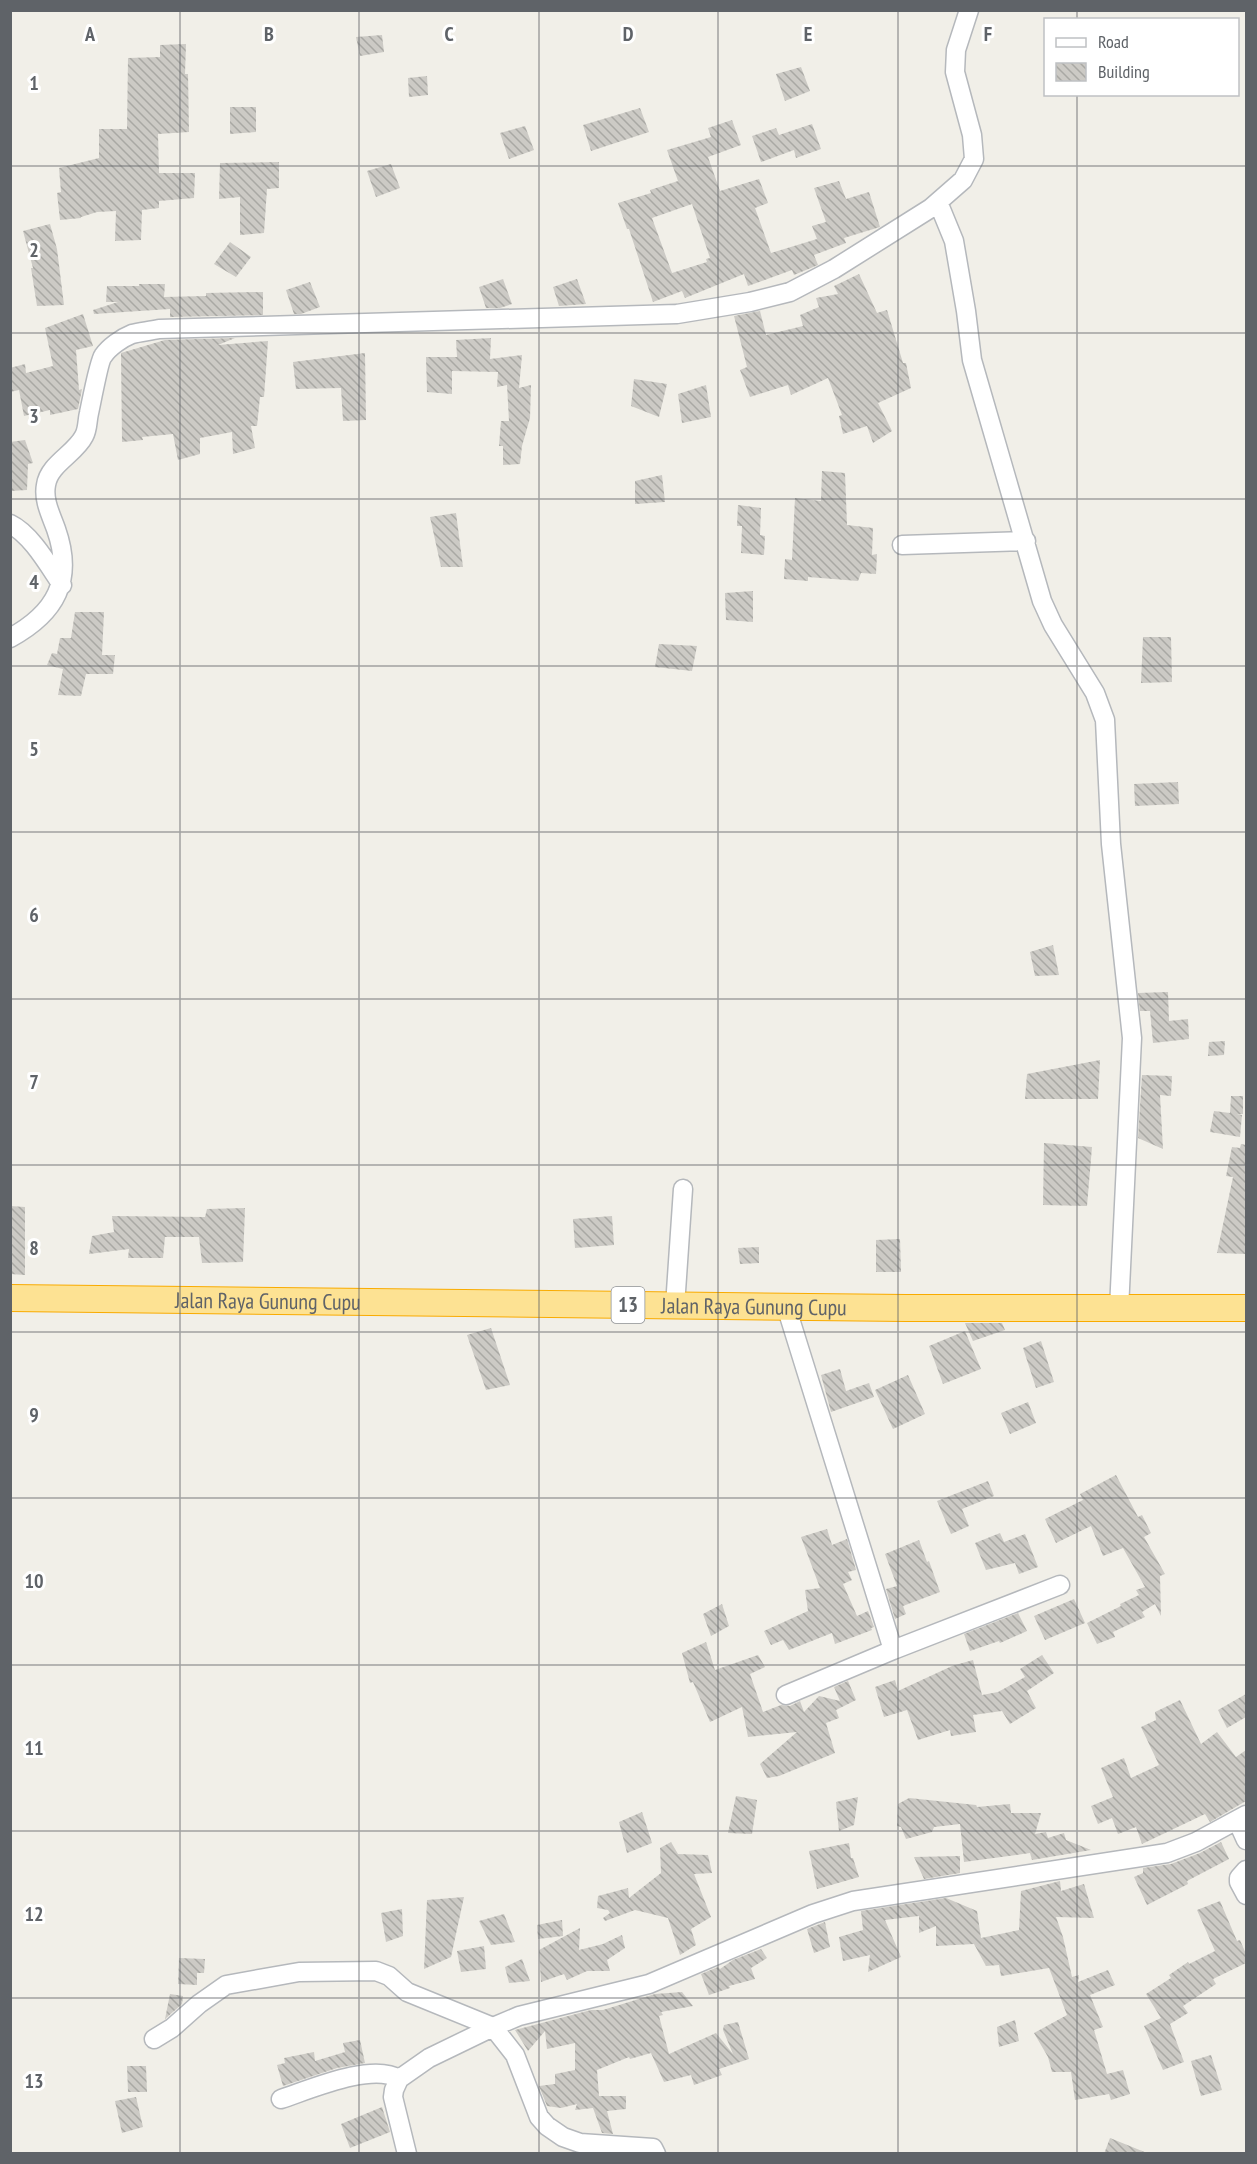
<svg xmlns="http://www.w3.org/2000/svg" width="1257" height="2164" viewBox="0 0 1257 2164" font-family="'PT Sans Narrow',sans-serif">
<defs>
<pattern id="building-back-hatch" width="6" height="6" patternUnits="userSpaceOnUse" patternTransform="scale(1.5)"><rect width="6" height="6" fill="#cccac5"/><path d="M-1 5l2 2M0 0l6 6M5-1l2 2" fill="none" stroke="#a9a8a4"/></pattern>
</defs>
<rect width="100%" height="100%" fill="#f1efe8"/>
<path fill="url(#building-back-hatch)" fill-rule="evenodd" d="M 382,35 L 384,52 L 360,56 L 356,37 Z
M 186,44 L 185,74 L 188,74 L 189,132 L 158,134 L 159,173 L 195,173 L 194,198 L 159,201 L 159,208 L 142,210 L 141,240 L 115,241 L 116,211 L 97,212 L 81,217 L 81,218 L 60,220 L 57,193 L 61,192 L 59,168 L 99,158 L 99,129 L 127,129 L 128,58 L 160,57 L 160,45 Z
M 801,67 L 810,91 L 785,101 L 776,74 Z
M 427,76 L 428,95 L 409,97 L 408,78 Z
M 230,107 L 256,107 L 256,132 L 230,134 Z
M 640,108 L 649,132 L 591,151 L 583,125 Z
M 732,120 L 741,145 L 708,157 L 720,191 L 759,179 L 768,203 L 755,208 L 771,253 L 817,239 L 812,226 L 826,222 L 814,188 L 839,181 L 846,199 L 869,192 L 880,227 L 844,238 L 846,243 L 814,255 L 818,265 L 794,275 L 792,270 L 748,286 L 744,274 L 685,298 L 682,291 L 653,302 L 629,229 L 627,229 L 618,203 L 651,193 L 650,190 L 678,181 L 667,150 L 711,137 L 708,128 ZM 692,204 L 710,258 L 706,259 L 707,262 L 672,273 L 652,218 Z
M 812,124 L 821,149 L 796,158 L 794,150 L 761,162 L 752,136 L 776,128 L 779,135 Z
M 525,126 L 534,150 L 509,159 L 500,133 Z
M 279,162 L 279,188 L 267,189 L 264,233 L 240,235 L 240,197 L 219,199 L 220,163 Z
M 391,164 L 400,188 L 376,197 L 367,171 Z
M 50,224 L 57,249 L 64,305 L 37,306 L 31,268 L 33,268 L 23,231 Z
M 230,242 L 251,257 L 236,277 L 214,264 Z
M 859,274 L 877,313 L 887,310 L 903,363 L 906,363 L 911,388 L 878,403 L 892,431 L 873,443 L 867,426 L 843,434 L 839,416 L 842,415 L 828,378 L 791,395 L 788,385 L 750,397 L 740,370 L 747,367 L 734,316 L 760,311 L 766,335 L 803,326 L 800,315 L 819,307 L 816,298 L 838,294 L 834,286 Z
M 503,279 L 512,304 L 500,308 L 486,308 L 479,287 Z
M 577,279 L 586,304 L 559,306 L 553,287 Z
M 310,282 L 320,307 L 301,314 L 294,314 L 286,290 Z
M 139,284 L 165,284 L 164,297 L 206,296 L 206,293 L 263,292 L 263,315 L 170,317 L 170,309 L 94,314 L 93,310 L 118,302 L 106,302 L 107,286 L 139,286 Z
M 83,314 L 93,346 L 76,350 L 79,390 L 82,389 L 78,409 L 50,415 L 50,410 L 24,416 L 19,390 L 10,392 L 10,368 L 25,364 L 26,373 L 53,366 L 45,328 Z
M 235,338 L 218,345 L 268,341 L 264,397 L 260,397 L 257,426 L 251,426 L 255,448 L 233,454 L 232,432 L 200,438 L 200,454 L 178,460 L 173,434 L 142,437 L 143,440 L 122,442 L 121,353 L 165,340 Z
M 491,338 L 490,359 L 522,355 L 519,388 L 531,385 L 530,418 L 522,446 L 520,464 L 503,465 L 503,446 L 499,446 L 501,421 L 509,421 L 507,385 L 497,387 L 498,372 L 452,371 L 452,394 L 427,392 L 426,357 L 457,357 L 456,340 Z
M 365,353 L 366,420 L 343,421 L 341,388 L 296,389 L 293,362 Z
M 634,379 L 667,384 L 659,417 L 631,406 Z
M 706,385 L 711,417 L 682,423 L 678,394 Z
M 25,440 L 33,463 L 28,464 L 27,490 L 10,491 L 10,442 Z
M 822,471 L 845,473 L 847,525 L 873,528 L 872,555 L 877,554 L 876,574 L 861,573 L 858,581 L 808,577 L 808,581 L 784,579 L 785,559 L 792,560 L 795,498 L 821,501 Z
M 662,475 L 665,502 L 635,504 L 635,481 Z
M 738,505 L 761,508 L 760,535 L 765,536 L 764,555 L 741,553 L 742,526 L 737,526 Z
M 456,513 L 463,567 L 441,567 L 430,517 Z
M 753,591 L 753,622 L 726,620 L 725,593 Z
M 75,612 L 104,612 L 102,655 L 115,655 L 113,674 L 86,674 L 81,696 L 58,695 L 63,669 L 47,665 L 52,653 L 57,654 L 60,638 L 71,638 Z
M 1143,637 L 1171,637 L 1172,682 L 1141,683 Z
M 659,644 L 697,646 L 692,671 L 655,667 Z
M 1178,782 L 1179,804 L 1135,806 L 1134,784 Z
M 1053,945 L 1059,975 L 1035,976 L 1030,952 Z
M 1168,992 L 1169,1021 L 1188,1019 L 1189,1039 L 1153,1043 L 1150,1011 L 1140,1011 L 1138,993 Z
M 1225,1041 L 1224,1055 L 1208,1056 L 1209,1042 Z
M 1100,1060 L 1098,1099 L 1025,1099 L 1027,1074 Z
M 1142,1075 L 1172,1076 L 1171,1096 L 1160,1095 L 1163,1149 L 1138,1138 Z
M 1231,1096 L 1243,1096 L 1243,1114 L 1237,1114 L 1242,1115 L 1240,1137 L 1210,1132 L 1214,1111 L 1230,1113 Z
M 1044,1143 L 1092,1147 L 1087,1206 L 1043,1205 Z
M 1241,1144 L 1246,1145 L 1246,1254 L 1217,1253 L 1233,1177 L 1226,1176 L 1232,1147 L 1240,1148 Z
M 10,1206 L 25,1207 L 25,1275 L 10,1274 Z
M 245,1208 L 243,1262 L 202,1263 L 199,1237 L 165,1237 L 163,1258 L 128,1258 L 129,1249 L 89,1254 L 92,1236 L 114,1232 L 112,1216 L 205,1217 L 207,1209 Z
M 612,1216 L 614,1245 L 575,1248 L 573,1219 Z
M 900,1239 L 901,1272 L 876,1272 L 876,1240 Z
M 759,1247 L 759,1263 L 740,1264 L 738,1248 Z
M 965,1323 L 1002,1323 L 1005,1330 L 973,1341 Z
M 491,1328 L 510,1385 L 486,1390 L 467,1335 Z
M 965,1331 L 981,1369 L 943,1384 L 929,1346 Z
M 1041,1341 L 1054,1382 L 1036,1388 L 1023,1348 Z
M 840,1369 L 846,1391 L 869,1383 L 874,1397 L 831,1412 L 821,1375 Z
M 908,1375 L 925,1414 L 893,1429 L 875,1390 Z
M 1028,1402 L 1036,1423 L 1010,1434 L 1001,1413 Z
M 1116,1475 L 1138,1517 L 1142,1515 L 1151,1533 L 1144,1537 L 1165,1574 L 1160,1576 L 1161,1616 L 1155,1604 L 1142,1612 L 1145,1617 L 1113,1632 L 1115,1637 L 1097,1644 L 1087,1623 L 1121,1606 L 1120,1604 L 1139,1595 L 1136,1590 L 1145,1587 L 1123,1548 L 1103,1556 L 1091,1526 L 1056,1543 L 1045,1519 L 1083,1500 L 1080,1494 Z
M 988,1481 L 994,1496 L 962,1509 L 969,1526 L 951,1534 L 937,1501 Z
M 827,1529 L 832,1545 L 847,1539 L 856,1570 L 848,1572 L 852,1580 L 843,1584 L 857,1616 L 868,1611 L 874,1627 L 871,1628 L 872,1630 L 835,1644 L 832,1633 L 789,1650 L 783,1640 L 771,1645 L 764,1631 L 808,1611 L 805,1590 L 820,1588 L 801,1537 Z
M 1000,1533 L 1004,1542 L 1025,1534 L 1038,1567 L 1019,1574 L 1015,1563 L 986,1570 L 975,1543 Z
M 919,1540 L 927,1562 L 929,1561 L 940,1592 L 903,1606 L 906,1614 L 895,1619 L 886,1589 L 897,1586 L 885,1554 Z
M 1074,1599 L 1085,1623 L 1045,1640 L 1034,1616 Z
M 722,1604 L 729,1626 L 711,1636 L 703,1614 Z
M 1018,1613 L 1027,1631 L 1000,1643 L 999,1641 L 970,1651 L 964,1634 Z
M 706,1642 L 715,1670 L 758,1655 L 765,1667 L 750,1674 L 763,1712 L 781,1705 L 790,1706 L 800,1701 L 804,1712 L 819,1696 L 840,1701 L 834,1687 L 848,1681 L 856,1700 L 836,1710 L 839,1718 L 826,1723 L 835,1753 L 779,1776 L 767,1778 L 760,1764 L 797,1732 L 748,1737 L 742,1707 L 710,1722 L 693,1682 L 690,1683 L 682,1653 Z
M 1042,1655 L 1054,1673 L 1027,1691 L 1036,1708 L 1010,1724 L 1002,1711 L 973,1715 L 976,1732 L 951,1736 L 950,1730 L 918,1740 L 907,1710 L 884,1717 L 875,1687 L 895,1680 L 898,1691 L 952,1666 L 973,1660 L 982,1695 L 998,1692 L 1025,1677 L 1020,1669 Z
M 1246,1694 L 1246,1717 L 1227,1728 L 1218,1710 Z
M 1180,1700 L 1201,1744 L 1217,1732 L 1236,1757 L 1246,1750 L 1246,1801 L 1210,1822 L 1205,1814 L 1142,1844 L 1136,1827 L 1118,1834 L 1112,1818 L 1098,1824 L 1091,1806 L 1113,1797 L 1101,1768 L 1124,1758 L 1131,1778 L 1159,1765 L 1141,1727 L 1156,1720 L 1155,1712 Z
M 736,1796 L 757,1800 L 752,1834 L 728,1833 Z
M 858,1797 L 854,1825 L 839,1831 L 836,1802 Z
M 909,1798 L 976,1805 L 977,1807 L 1010,1804 L 1011,1813 L 1041,1813 L 1035,1834 L 1046,1832 L 1048,1838 L 1064,1833 L 1066,1840 L 1091,1850 L 1032,1860 L 1030,1853 L 964,1862 L 960,1824 L 934,1827 L 932,1832 L 906,1839 L 901,1827 L 897,1826 L 898,1804 Z
M 642,1812 L 652,1843 L 627,1853 L 619,1822 Z
M 671,1842 L 678,1854 L 708,1855 L 712,1873 L 694,1874 L 711,1917 L 691,1929 L 696,1945 L 680,1955 L 668,1918 L 635,1910 L 605,1921 L 603,1918 L 610,1913 L 608,1910 L 597,1908 L 598,1896 L 628,1888 L 629,1898 L 661,1873 L 660,1848 Z
M 1221,1842 L 1229,1859 L 1187,1881 L 1188,1884 L 1147,1905 L 1134,1877 L 1143,1873 L 1143,1868 L 1171,1864 L 1200,1853 Z
M 849,1843 L 851,1858 L 853,1858 L 859,1877 L 817,1889 L 809,1851 Z
M 960,1856 L 960,1873 L 924,1879 L 914,1857 Z
M 1060,1881 L 1061,1891 L 1084,1884 L 1094,1918 L 1056,1917 L 1063,1937 L 1072,1977 L 1079,1975 L 1078,1982 L 1108,1970 L 1115,1985 L 1090,1995 L 1103,2027 L 1094,2030 L 1107,2074 L 1123,2070 L 1130,2094 L 1111,2100 L 1109,2094 L 1075,2100 L 1071,2072 L 1052,2072 L 1048,2057 L 1034,2033 L 1067,2015 L 1049,1968 L 1001,1976 L 999,1965 L 986,1966 L 974,1944 L 936,1946 L 936,1926 L 919,1933 L 919,1916 L 885,1920 L 901,1957 L 868,1972 L 870,1955 L 843,1961 L 839,1937 L 863,1930 L 861,1911 L 946,1898 L 977,1911 L 981,1938 L 1019,1930 L 1021,1891 Z
M 464,1897 L 451,1957 L 424,1969 L 427,1900 Z
M 1220,1901 L 1237,1941 L 1240,1940 L 1246,1954 L 1246,1963 L 1213,1979 L 1216,1984 L 1183,2006 L 1188,2013 L 1170,2024 L 1184,2062 L 1163,2070 L 1144,2026 L 1161,2018 L 1146,1994 L 1171,1978 L 1169,1975 L 1188,1962 L 1189,1964 L 1215,1951 L 1197,1910 Z
M 402,1909 L 403,1936 L 386,1942 L 381,1913 Z
M 504,1914 L 515,1942 L 491,1945 L 479,1921 Z
M 562,1920 L 563,1936 L 538,1939 L 537,1925 Z
M 825,1922 L 830,1947 L 814,1953 L 807,1929 Z
M 580,1928 L 579,1950 L 603,1944 L 622,1935 L 625,1948 L 607,1960 L 610,1971 L 587,1971 L 567,1980 L 564,1974 L 541,1982 L 539,1950 Z
M 484,1946 L 486,1969 L 461,1972 L 457,1951 Z
M 761,1949 L 767,1958 L 751,1968 L 755,1979 L 729,1986 L 730,1988 L 709,1995 L 701,1974 L 718,1967 L 720,1969 L 733,1960 Z
M 179,1958 L 205,1959 L 204,1973 L 197,1973 L 197,1985 L 178,1984 Z
M 522,1959 L 530,1981 L 509,1983 L 505,1967 Z
M 682,1992 L 693,2006 L 661,2012 L 663,2015 L 659,2016 L 669,2054 L 716,2033 L 733,2054 L 723,2030 L 724,2025 L 738,2022 L 749,2059 L 719,2069 L 722,2075 L 694,2085 L 691,2075 L 664,2082 L 651,2053 L 630,2059 L 629,2057 L 597,2070 L 599,2096 L 626,2096 L 626,2109 L 607,2111 L 613,2134 L 602,2133 L 593,2108 L 575,2110 L 577,2104 L 561,2108 L 547,2106 L 539,2086 L 555,2084 L 555,2074 L 575,2070 L 575,2043 L 547,2049 L 545,2031 L 528,2051 L 515,2030 L 591,2010 L 603,2010 L 655,1994 Z
M 170,1994 L 183,1996 L 182,2004 L 165,2019 Z
M 1015,2020 L 1019,2041 L 999,2047 L 997,2027 Z
M 360,2040 L 365,2063 L 337,2068 L 283,2086 L 277,2065 L 285,2063 L 284,2058 L 314,2052 L 315,2061 L 345,2052 L 343,2043 Z
M 1211,2055 L 1222,2090 L 1201,2096 L 1191,2061 Z
M 127,2066 L 146,2066 L 147,2092 L 128,2092 Z
M 136,2097 L 143,2127 L 122,2133 L 115,2101 Z
M 382,2107 L 390,2132 L 350,2148 L 341,2124 Z
M 1110,2138 L 1147,2153 L 1147,2154 L 1104,2154 Z"/>
<g fill="none" stroke-linecap="round" stroke-linejoin="round">
<g stroke="#b5b8bc" stroke-width="21">
<path id="minor" d="M 938,202 L 954,241 L 966,311 L 972,360 L 1042,601 L 1053,625 L 1095,693 L 1105,720 L 1111,844 L 1132,1038 L 1119,1309
M 10,524 C 31,534 49,566 62,585
M 902,545 L 1026,541
M 10,638 C 56,613 74,580 56,529 C 51,515 43,500 46,485 C 49,464 75,454 84,436 C 88,429 87,421 89,413 C 91,404 99,361 103,356 C 109,347 122,338 132,334 C 140,332 150,331 159,329 L 677,314 L 750,302 L 790,292 L 834,269 L 931,208 L 963,180 L 974,159 L 972,135 L 955,72 L 956,50 L 969,10
M 675,1306 L 683,1189
M 786,1306 L 893,1650
M 786,1695 L 893,1650 L 1060,1585
M 1239,1819 L 1241,1829 L 1246,1840
M 1246,1870 L 1239,1878 L 1239,1882 L 1246,1895
M 154,2039 L 172,2028 L 199,2004 L 226,1985 L 299,1972 L 376,1971 L 389,1976 L 407,1992 L 493,2027 L 515,2055 L 539,2117 L 547,2126 L 563,2137 L 580,2143 L 653,2148 L 656,2154
M 281,2099 C 309,2090 372,2062 399,2079
M 407,2154 L 393,2097 L 394,2090 L 399,2079 L 429,2058 L 493,2027 L 519,2016 L 649,1984 L 813,1914 L 853,1901 L 1167,1853 L 1196,1842 L 1246,1815"/>
</g>
<g stroke="#f9ab00" stroke-width="28">
<g id="highway">
<path id="s1" d="M 10,1298 L 906,1308 L 1246,1308"/>
</g>
</g>
<use href="#minor" stroke="#fff" stroke-width="18"/>
<use href="#highway" stroke="#fde293" stroke-width="26"/>
</g>
<path fill="none" stroke="#5f6368" stroke-width="1.5" stroke-opacity="0.55" d="M 180,10 L 180,2154M 359,10 L 359,2154M 539,10 L 539,2154M 718,10 L 718,2154M 898,10 L 898,2154M 1077,10 L 1077,20M 1077,94 L 1077,2154M 10,166 L 1246,166M 10,333 L 1246,333M 10,499 L 1246,499M 10,666 L 1246,666M 10,832 L 1246,832M 10,999 L 1246,999M 10,1165 L 1246,1165M 10,1332 L 1246,1332M 10,1498 L 1246,1498M 10,1665 L 1246,1665M 10,1831 L 1246,1831M 10,1998 L 1246,1998"/>
<g text-anchor="middle" stroke-width="6" stroke-linejoin="round" paint-order="stroke">
<rect fill="#fff" stroke="#8f9295" stroke-width="1.5" x="611.5" y="1287" width="33" height="36" rx="4.5"/>
<g font-size="21" font-weight="bold" fill="#5f6368">
<text x="628" y="1312">13</text>
</g>
<g font-size="22" fill="#5f6368" stroke="#fff">
<text dy="8" stroke="none"><textPath href="#s1" startOffset="258">Jalan Raya Gunung Cupu</textPath></text>
<text dy="8" stroke="none"><textPath href="#s1" startOffset="744">Jalan Raya Gunung Cupu</textPath></text>
</g>
</g>
<g font-size="20" text-anchor="middle" font-weight="bold" fill="#5f6368" stroke="#fff" stroke-width="6" stroke-linejoin="round" paint-order="stroke">
<text x="90" y="41">A</text>
<text x="269" y="41">B</text>
<text x="449" y="41">C</text>
<text x="628" y="41">D</text>
<text x="808" y="41">E</text>
<text x="988" y="41">F</text>
<text x="34" y="90">1</text>
<text x="34" y="257">2</text>
<text x="34" y="423">3</text>
<text x="34" y="589">4</text>
<text x="34" y="756">5</text>
<text x="34" y="922">6</text>
<text x="34" y="1089">7</text>
<text x="34" y="1255">8</text>
<text x="34" y="1422">9</text>
<text x="34" y="1588">10</text>
<text x="34" y="1755">11</text>
<text x="34" y="1921">12</text>
<text x="34" y="2088">13</text>
</g>
<rect width="1257" height="2164" fill="none" stroke="#5f6368" stroke-width="24"/>
<rect x="1044" y="18" width="195" height="78" fill="#ffffff" stroke="#bfc1c3" stroke-width="1.5"/>
<rect x="1056" y="38" width="30" height="9" fill="#ffffff" stroke="#bfc1c3" stroke-width="1.5"/>
<text x="1098" y="48" font-size="18" fill="#5f6368">Road</text>
<rect x="1056" y="63" width="30" height="18" fill="url(#building-back-hatch)" stroke="#bfc1c3" stroke-width="1.5"/>
<text x="1098" y="78" font-size="18" fill="#5f6368">Building</text>
</svg>
